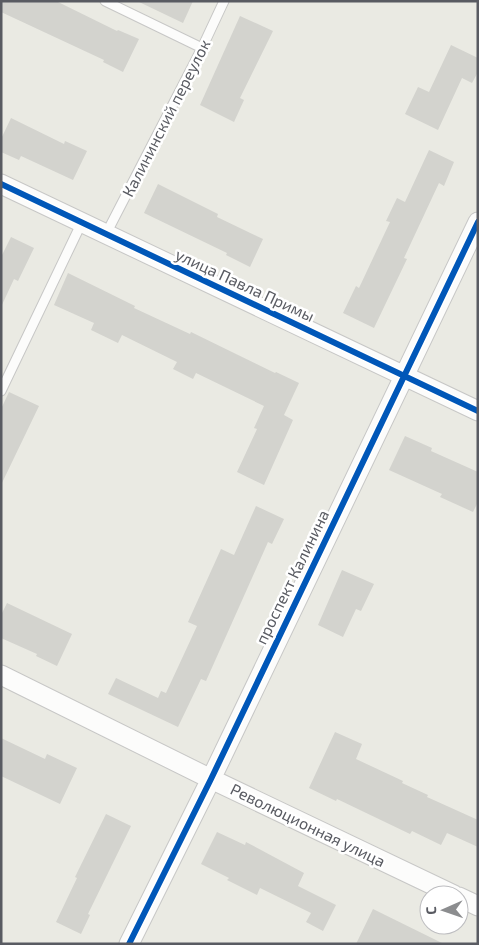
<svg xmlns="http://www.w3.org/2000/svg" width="479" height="945" viewBox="0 0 479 945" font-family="'Exo 2',sans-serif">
<rect width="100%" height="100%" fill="#eaeae3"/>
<path fill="#d3d3ce" d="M 1,1 L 56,1 L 117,31 L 118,30 L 139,39 L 123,72 L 103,62 L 104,60 L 1,12 Z
M 137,1 L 193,1 L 183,23 Z
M 240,16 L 273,31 L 240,98 L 244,100 L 234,122 L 200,105 Z
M 451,45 L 478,58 L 478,72 L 472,83 L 462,78 L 438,130 L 405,114 L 418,87 L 429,92 Z
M 11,118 L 64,144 L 65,141 L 87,151 L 73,180 L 21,156 L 19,160 L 1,152 L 1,139 Z
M 429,150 L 454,162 L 444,186 L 439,183 L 404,258 L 407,259 L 374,328 L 343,313 L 356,286 L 359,288 L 390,222 L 386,221 L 397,198 L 405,202 Z
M 158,184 L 218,214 L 217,217 L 263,239 L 250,267 L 226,255 L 227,253 L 144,213 Z
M 11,237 L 34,248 L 18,281 L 14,279 L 1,307 L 1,257 Z
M 68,273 L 135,306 L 134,308 L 190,334 L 191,332 L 275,373 L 276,372 L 299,383 L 284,415 L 293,420 L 264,485 L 237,472 L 257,429 L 254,428 L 264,406 L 196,373 L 193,379 L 173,369 L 177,362 L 122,335 L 118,343 L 91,330 L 94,323 L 54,305 Z
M 9,392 L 39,406 L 1,485 L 1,409 Z
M 405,436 L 432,448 L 431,451 L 478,472 L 478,502 L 473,512 L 440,497 L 442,494 L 389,470 Z
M 256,506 L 284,519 L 272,544 L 268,542 L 206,681 L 201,679 L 178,727 L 108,694 L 116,678 L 158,698 L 161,691 L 166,693 L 197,626 L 188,622 L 221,549 L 234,555 Z
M 342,570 L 374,584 L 361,611 L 356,609 L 343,637 L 318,625 Z
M 7,603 L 72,634 L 57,666 L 36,656 L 37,654 L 1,638 L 1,615 Z
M 335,732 L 362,744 L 356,759 L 403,781 L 402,783 L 428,795 L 427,797 L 478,820 L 478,847 L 447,833 L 441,845 L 412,831 L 410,834 L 337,799 L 336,801 L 309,788 Z
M 1,738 L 45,759 L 47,754 L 77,768 L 60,804 L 1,776 Z
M 106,814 L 131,826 L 88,914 L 90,915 L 81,934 L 56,922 L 77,878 L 75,877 Z
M 217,832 L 245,845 L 246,842 L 304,873 L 298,886 L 336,905 L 323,931 L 306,922 L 311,913 L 260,888 L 257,895 L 227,880 L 229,878 L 201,864 Z
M 373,909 L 444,944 L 356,944 Z"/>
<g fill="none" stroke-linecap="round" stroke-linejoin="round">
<g stroke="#c7c7c6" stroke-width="11">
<path id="service" d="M 105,1 L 202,48
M 106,234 L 202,48 L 224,1
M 1,391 L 82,222"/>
</g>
<g stroke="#c7c7c6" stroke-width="21">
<path id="minor" d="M 1,184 L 478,411
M 1,675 L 211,779 L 454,895
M 459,897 L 478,906
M 129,944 L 211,779 L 478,222"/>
</g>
<use href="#service" stroke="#fcfcfb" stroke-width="9"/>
<use href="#minor" stroke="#fcfcfb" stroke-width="19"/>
<g stroke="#fff" stroke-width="9">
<path id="cycleway" d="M 1,184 L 478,411
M 129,944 L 211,779 L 478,222"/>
</g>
<use href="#cycleway" stroke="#0057b8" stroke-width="6"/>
</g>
<g text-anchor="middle" stroke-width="5" stroke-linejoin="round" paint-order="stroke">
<g font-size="16" fill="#595b62" stroke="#fff">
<text transform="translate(166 118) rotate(-63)" y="6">Калининский переулок</text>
<text transform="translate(245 285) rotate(25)" y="6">улица Павла Примы</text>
<text transform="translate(292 577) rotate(-64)" y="6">проспект Калинина</text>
<text transform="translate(308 825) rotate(26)" y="6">Революционная улица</text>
</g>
</g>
<rect width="479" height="945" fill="none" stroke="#595b62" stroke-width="5"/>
<g transform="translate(444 910) rotate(268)"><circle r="24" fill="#ffffff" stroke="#bdbdc0"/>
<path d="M0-4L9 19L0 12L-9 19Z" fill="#8c8d8f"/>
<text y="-8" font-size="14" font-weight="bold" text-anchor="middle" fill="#595b62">С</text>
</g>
</svg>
